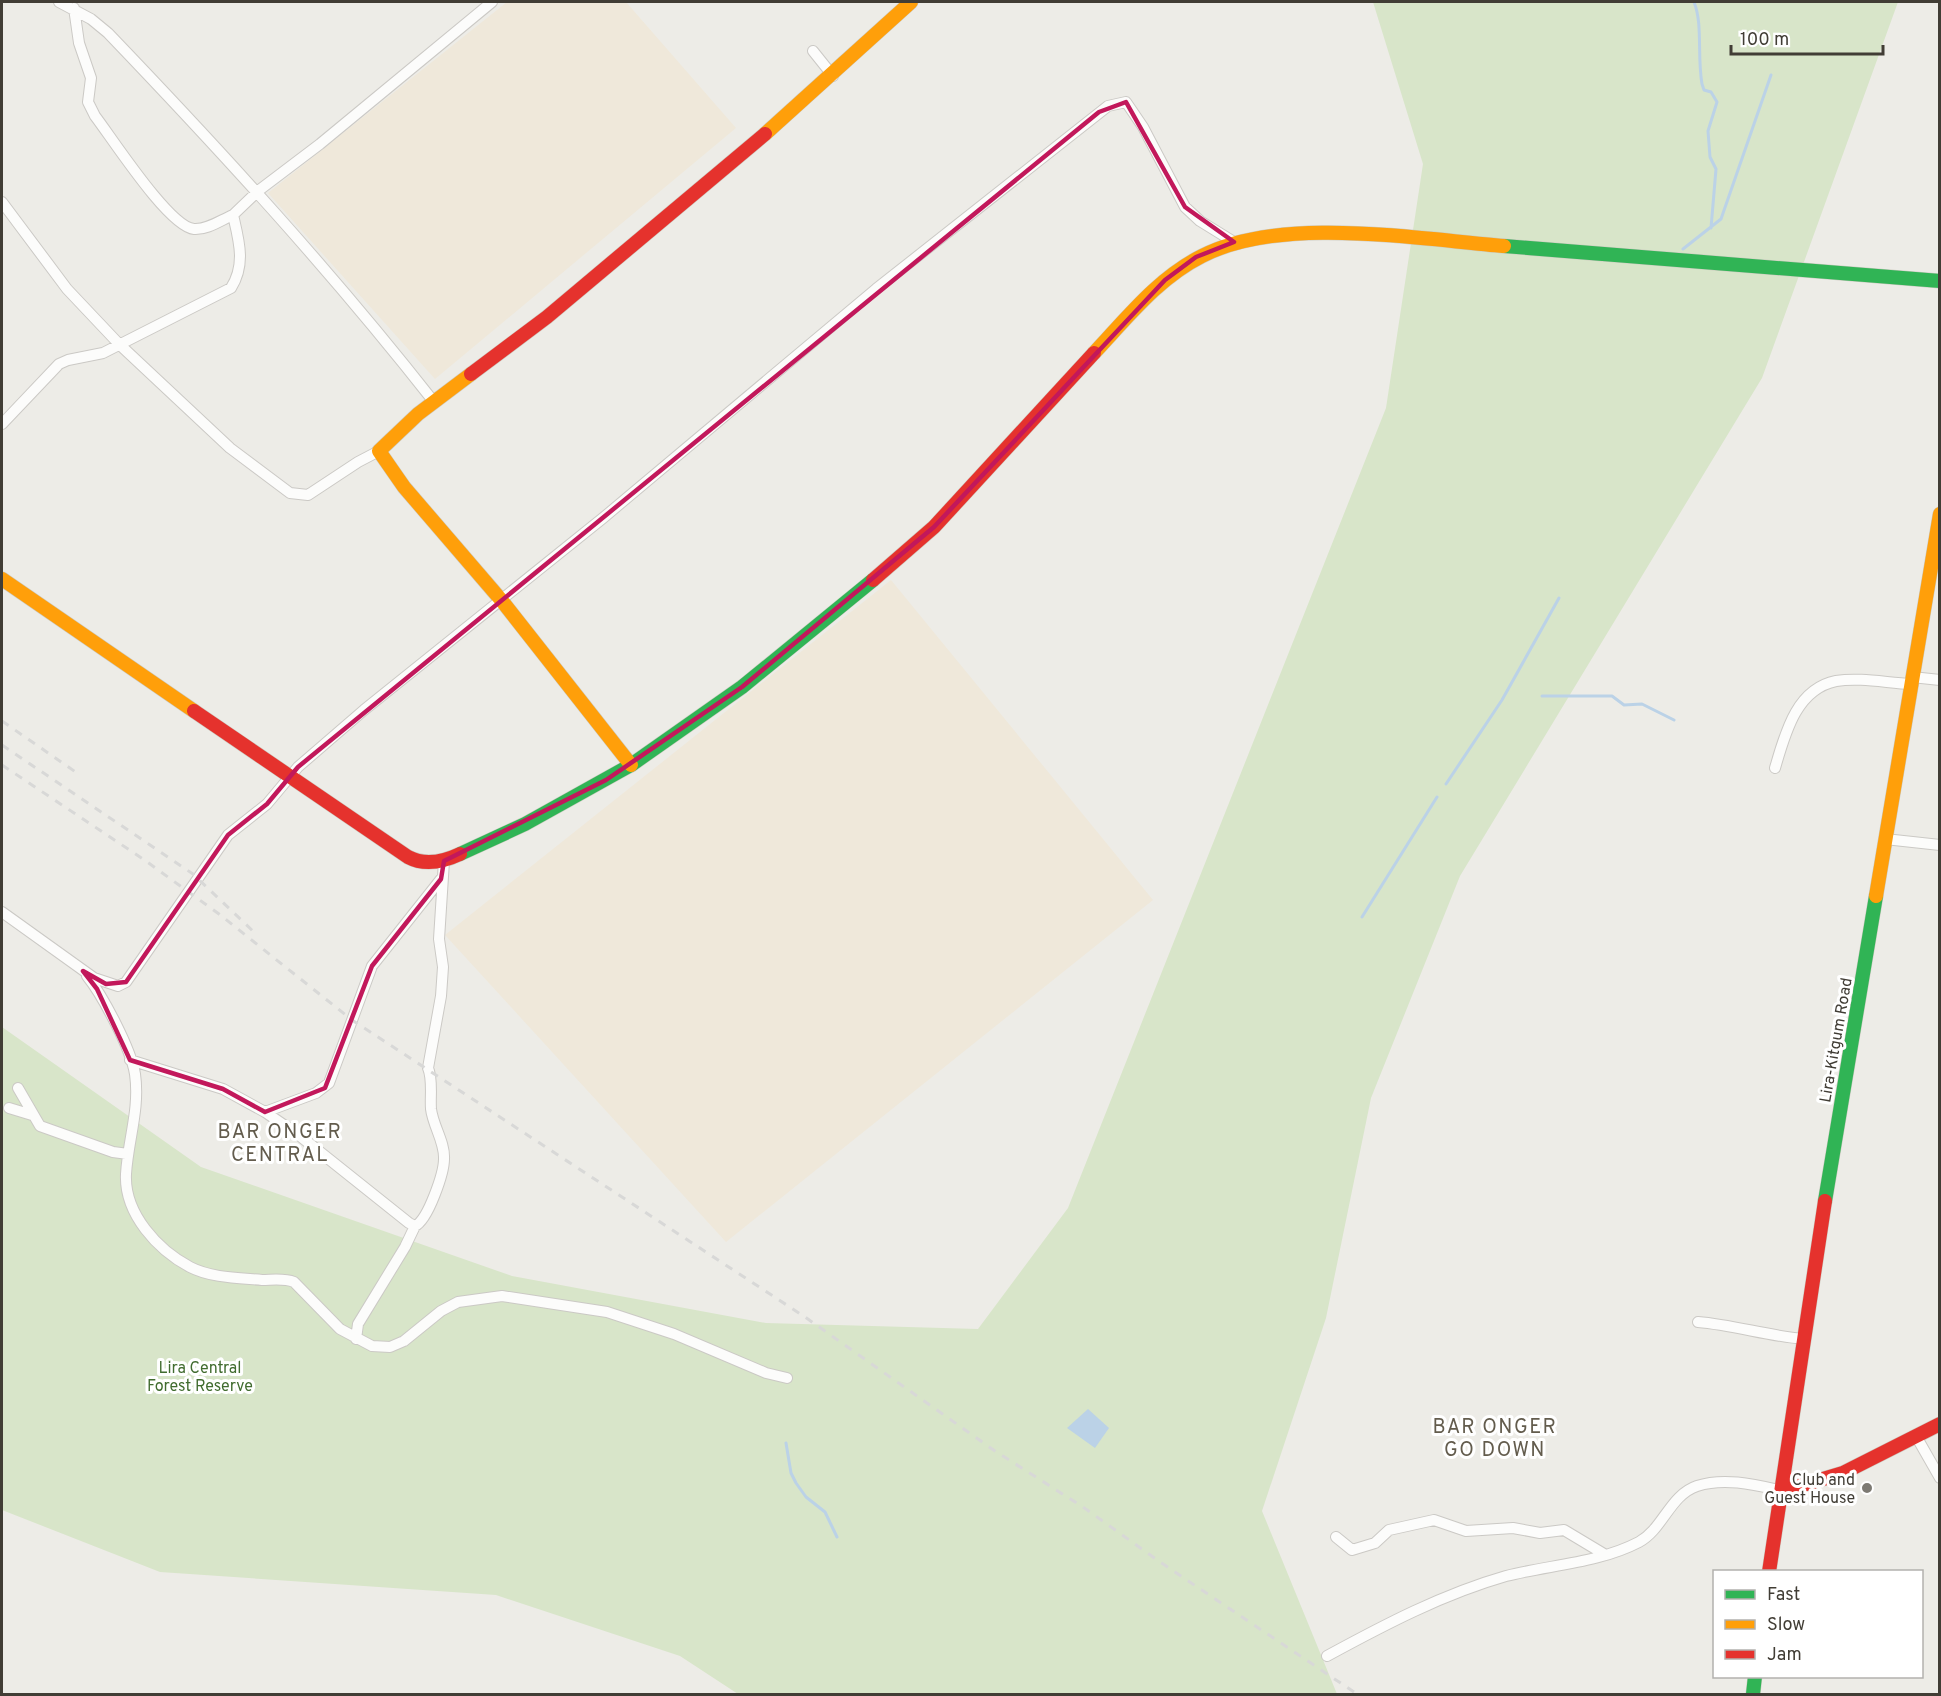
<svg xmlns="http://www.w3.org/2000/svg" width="1941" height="1696" viewBox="0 0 1941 1696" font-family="Overpass,sans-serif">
<rect width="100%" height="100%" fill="#edece7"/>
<path fill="#efe8da" d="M 507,2 L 626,2 L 736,128 L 435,379 L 268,193 Z
M 891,580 L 1153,900 L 726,1242 L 445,935 Z"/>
<path fill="#d8e5c9" d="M 1373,2 L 1898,2 L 1762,378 L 1460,876 L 1371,1098 L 1326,1318 L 1262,1511 L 1337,1694 L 738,1694 L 680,1656 L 496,1595 L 160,1572 L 2,1510 L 2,1027 L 201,1167 L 512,1276 L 766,1323 L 978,1329 L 1068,1208 L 1386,408 L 1423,164 Z"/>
<path fill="#bbd2e7" d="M 1088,1409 L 1109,1428 L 1095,1448 L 1067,1428 Z"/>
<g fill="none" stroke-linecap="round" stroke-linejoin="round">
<path stroke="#bbd2e7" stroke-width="3" d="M 1694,2 C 1703,24 1697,56 1702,84 L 1704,90 L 1711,92 L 1717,102 L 1708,131 L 1710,157 L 1716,169 L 1711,228
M 1683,249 L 1721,219 L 1771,75
M 1542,696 L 1612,696 L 1624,705 L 1642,704 L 1674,720
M 1446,784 L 1502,700 L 1559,598
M 1362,917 L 1437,797
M 786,1443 L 791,1473 L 796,1483 L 806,1497 L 825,1512 L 837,1537"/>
<g stroke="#cbc9c5" stroke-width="12">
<path id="street" d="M 59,2 L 91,19 L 108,33 C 223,153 331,271 434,402
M 74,8 L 79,43 L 91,78 L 88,102 L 95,116 C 112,138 169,227 194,229 C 207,230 221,220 233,215
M 813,51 L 833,76
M 2,202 L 67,289 L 119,344 L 230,448 L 290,493 L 308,495 L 358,462 L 379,451
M 2,424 L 59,364 L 68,360 L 103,353 L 231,288 C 246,264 239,241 233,215 L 258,191 L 320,144 L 492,2
M 1912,677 L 1940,680
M 1775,768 C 1785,734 1796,689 1836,681 C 1860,677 1887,683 1911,684
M 1885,839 L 1940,845
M 2,912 L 94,978 L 118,986 L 126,982 L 228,835 L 267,804 L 298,767 L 364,710 L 603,518 L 876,289 L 1108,106 L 1126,102 L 1143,127 L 1185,207 L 1200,221 L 1234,242
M 87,976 C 103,996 131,1049 135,1074 C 140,1109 128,1140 126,1174 C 124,1214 158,1250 190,1267 C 211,1278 240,1278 262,1280 C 272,1280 284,1278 294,1282 L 340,1329 L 372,1346 L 390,1347 L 404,1341 L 441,1311 L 458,1302 L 502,1296 L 607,1312 L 674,1334 L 766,1373 L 787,1378
M 130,1060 L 223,1089 L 265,1112 L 300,1136 L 409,1223 L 415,1226 C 428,1220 444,1173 444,1159 C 445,1142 433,1126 431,1109 C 430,1097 433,1079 428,1068 L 441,996 L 443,967 L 439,939 L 444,861
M 18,1088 L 40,1126 L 113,1152 L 128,1154
M 9,1108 L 32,1115
M 265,1112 L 316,1093 L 329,1083 L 372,966 L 441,879
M 1698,1322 C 1734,1325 1768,1336 1804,1339
M 356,1339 L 358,1324 L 405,1247 L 415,1226
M 1916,1436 L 1940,1478
M 1336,1537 L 1352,1550 L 1375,1543 L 1389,1530 L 1434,1520 L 1466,1531 L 1513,1528 L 1540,1533 L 1564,1530 L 1604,1554
M 1327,1656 C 1384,1625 1443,1594 1506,1576 C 1549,1565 1599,1563 1639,1542 C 1663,1529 1670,1495 1697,1486 C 1725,1477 1756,1485 1783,1491"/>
</g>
<g stroke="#cbc9bf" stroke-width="15">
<path id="fast" d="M 1504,246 L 1940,281
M 460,854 L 525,824 L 631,765 L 742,687 L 873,580
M 1825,1201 L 1876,896
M 1753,1694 L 1755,1676"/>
</g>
<g stroke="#cbc9bf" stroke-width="15">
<path id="slow" d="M 765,134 L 911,2
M 1094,353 C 1127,318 1158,278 1202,256 C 1281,215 1417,239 1504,246
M 471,374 L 418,414 L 379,451 L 404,487 L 502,601 L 631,765
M 2,579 L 194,711
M 1876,896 L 1940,514"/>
</g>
<g stroke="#cbc9bf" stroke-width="15">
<path id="jam" d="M 471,374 L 547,317 L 765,134
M 873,580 L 934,527 L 1094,353
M 194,711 L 408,857 C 425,866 443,862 460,854
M 1783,1491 L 1843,1473 L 1940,1424
M 1769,1572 L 1825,1201"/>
</g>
<use href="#street" stroke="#fcfcfb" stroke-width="10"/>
<use href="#fast" stroke="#30b455" stroke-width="14"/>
<use href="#slow" stroke="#ff9f0a" stroke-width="14"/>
<use href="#jam" stroke="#e5322d" stroke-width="14"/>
<path stroke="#d8d8d7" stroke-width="3" stroke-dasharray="8 8" stroke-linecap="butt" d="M 2,721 L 77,773
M 2,745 L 193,874 L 256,934
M 2,765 L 143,859 L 219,914 L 352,1020 L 805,1317 L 995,1451 L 1083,1507 L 1160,1562 L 1357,1694"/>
</g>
<path fill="none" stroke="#c2185b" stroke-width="4.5" stroke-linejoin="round" d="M 1126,102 L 1185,207 L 1234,242 L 1196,257 L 1165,280 L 934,527 L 742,687 L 606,780 L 444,861 L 441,879 L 372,966 L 325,1088 L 265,1112 L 223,1089 L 130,1060 L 97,989 L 83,971 L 106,984 L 126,982 L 228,835 L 267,804 L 298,767 L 1099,112 Z"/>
<circle fill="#7d7a73" stroke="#fff" stroke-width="2" cx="1867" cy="1488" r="6"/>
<g text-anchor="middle" stroke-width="6" stroke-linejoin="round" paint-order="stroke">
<g font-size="16" fill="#413d35" stroke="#fff">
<text transform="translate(1835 1040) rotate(-80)" y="6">Lira-Kitgum Road</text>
</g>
<g font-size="16" fill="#416c2f" stroke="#fff">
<text x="200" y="1373">Lira Central<tspan x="200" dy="18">Forest Reserve</tspan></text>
</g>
<g font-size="16" fill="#413d35" stroke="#fff" text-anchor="end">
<text x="1855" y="1485">Club and<tspan x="1855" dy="18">Guest House</tspan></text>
</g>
<g font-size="20" letter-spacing="1.5" fill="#635c4d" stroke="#fff">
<text x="280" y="1138">BAR ONGER<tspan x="280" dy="23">CENTRAL</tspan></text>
<text x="1495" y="1433">BAR ONGER<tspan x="1495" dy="23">GO DOWN</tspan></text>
</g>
</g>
<rect width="1941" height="1696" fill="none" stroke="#413d35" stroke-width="6"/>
<rect x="1713" y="1570" width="210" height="108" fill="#ffffff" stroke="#b3b1ae" stroke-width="1.5"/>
<rect x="1725" y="1590" width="30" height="9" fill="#30b455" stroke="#b3b1ae" stroke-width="1.5"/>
<text x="1767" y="1600" font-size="18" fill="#413d35">Fast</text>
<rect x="1725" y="1620" width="30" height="9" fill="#ff9f0a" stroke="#b3b1ae" stroke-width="1.5"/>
<text x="1767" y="1630" font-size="18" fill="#413d35">Slow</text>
<rect x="1725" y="1650" width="30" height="9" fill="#e5322d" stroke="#b3b1ae" stroke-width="1.5"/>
<text x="1767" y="1660" font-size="18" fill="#413d35">Jam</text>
<path d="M1731 45v9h152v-9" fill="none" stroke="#413d35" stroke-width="3"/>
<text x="1740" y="45" font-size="18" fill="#413d35" stroke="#ffffff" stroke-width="4.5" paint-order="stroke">100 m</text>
</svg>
